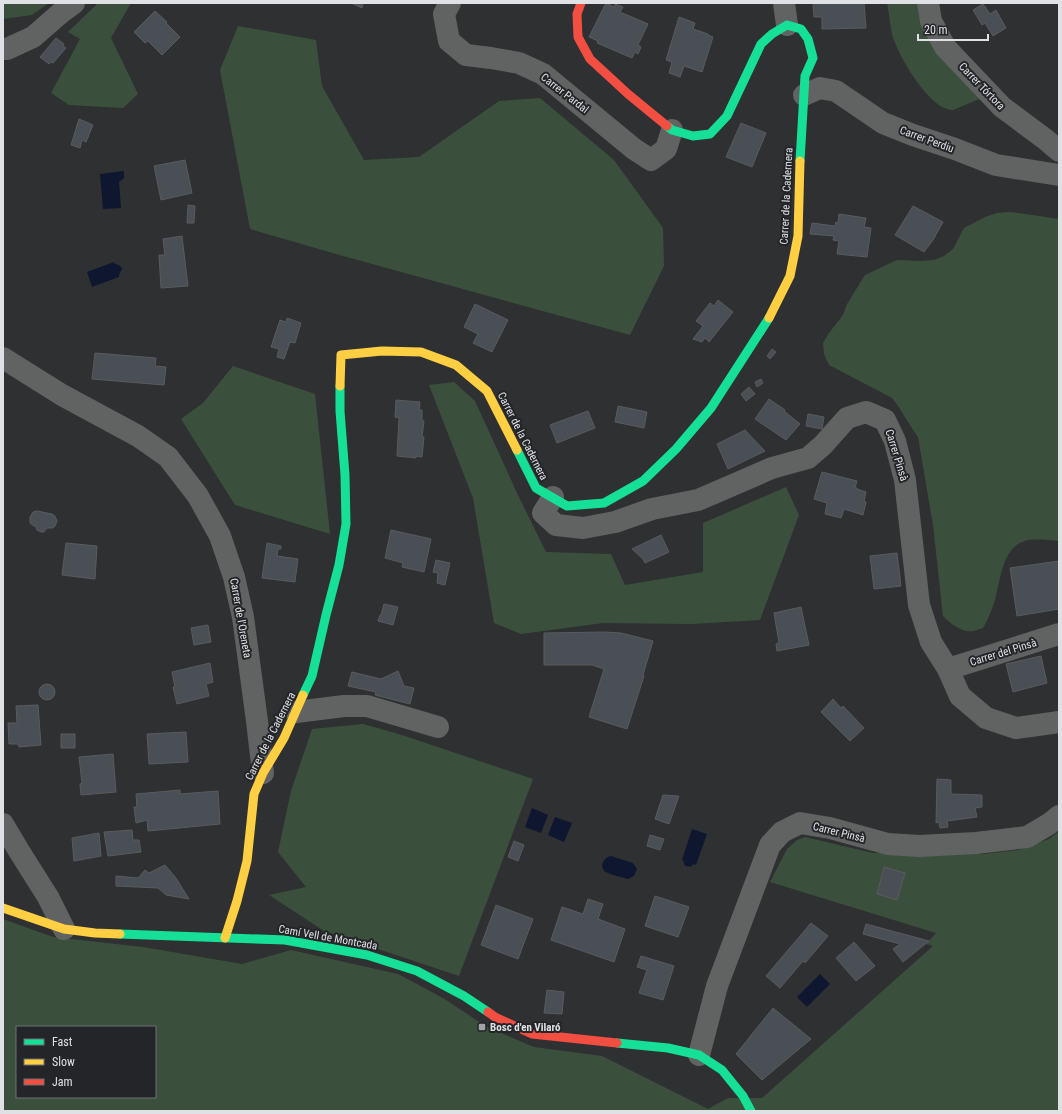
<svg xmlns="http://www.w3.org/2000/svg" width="1062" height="1114" viewBox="0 0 1062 1114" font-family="'Roboto Condensed',sans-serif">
<rect width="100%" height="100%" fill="#2e3032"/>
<path fill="#3b503c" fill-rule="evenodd" d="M 3,3 L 49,3 L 32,15 L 3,19 Z
M 100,3 L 131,3 L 111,38 L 138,94 L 123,108 L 69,105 L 51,93 L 80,39 L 68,32 L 97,4 Z
M 887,3 L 919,3 L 982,98 L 953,110 C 930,111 897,54 892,34 C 890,24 889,13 887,3 Z
M 238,26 L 316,40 L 322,86 L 364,160 L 419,157 L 499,101 L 540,98 L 614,160 L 663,228 L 664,266 L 630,335 L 336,254 L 250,229 L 220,70 Z
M 1008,212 C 1025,213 1042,217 1059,219 L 1059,541 C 1049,540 1038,539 1028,540 C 1003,545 1001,577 996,596 C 993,607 989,618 983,628 C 980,629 977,630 974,631 C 962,633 951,624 943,616 L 933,525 L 918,437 C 908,424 902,410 892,398 L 829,365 L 824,354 L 823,343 L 829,333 L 843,315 L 847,304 L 865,275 L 897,260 L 921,261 L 934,260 L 944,256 L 953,249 L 964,228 L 985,217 L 997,213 Z
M 233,366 L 315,394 L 330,534 L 235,505 L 181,419 L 203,403 Z
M 454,382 L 475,401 L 518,495 L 546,552 L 611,554 L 625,585 L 703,572 L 703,523 L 786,487 L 799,515 L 760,620 L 691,624 L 603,623 L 521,634 L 494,623 L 473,498 L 429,385 Z
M 363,724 L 402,735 L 533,779 L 459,976 L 324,931 L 269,895 L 306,887 L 278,852 L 291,791 L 312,729 Z
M 1059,831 L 1059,1111 L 3,1111 L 3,919 L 53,937 L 143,947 L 242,964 L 291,950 L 398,974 L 443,998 L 487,1027 L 534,1047 L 602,1056 L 708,1109 L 728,1098 L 762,1098 L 933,946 L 926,944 L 936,933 L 770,882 L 787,849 L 797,840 L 805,837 L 873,853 L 984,854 L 1018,850 L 1049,839 ZM 17,1027 L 155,1027 L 155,1097 L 17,1097 Z"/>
<path fill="#0e172f" d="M 124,171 L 124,178 L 119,182 L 121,208 L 103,209 L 100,174 Z
M 114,262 L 115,264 L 119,265 L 122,268 L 121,271 L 119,275 L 119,277 L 92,287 L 87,272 Z
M 532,808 L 548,815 L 541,833 L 525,827 Z
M 555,817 L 572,823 L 564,842 L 548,835 Z
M 692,829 L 707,834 L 696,865 L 694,864 C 691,867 689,867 685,866 L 683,860 L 682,860 Z
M 611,856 L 633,863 L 637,869 L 634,876 L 628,879 C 622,877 611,875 606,872 C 598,867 604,857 611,856 Z
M 820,974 L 830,984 L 807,1007 L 797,997 Z"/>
<path fill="#4a4e55" stroke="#5a5b5d" d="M 351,3 L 363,3 L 362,8 Z
M 606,3 L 614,7 L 615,4 L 623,7 L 620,12 L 648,24 L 638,45 L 641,47 L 638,54 L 635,52 L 632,58 L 597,43 L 598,41 L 589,37 Z
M 813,3 L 864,3 L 866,28 L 822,29 L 822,17 L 814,17 Z
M 983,4 L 990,14 L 996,10 L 1006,28 L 993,36 L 985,23 L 982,25 L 973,10 Z
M 155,11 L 167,22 L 166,23 L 180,37 L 162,55 L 148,41 L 145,43 L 134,32 Z
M 679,17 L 695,23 L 693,29 L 708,34 L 708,35 L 713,37 L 702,72 L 684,66 L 680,77 L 669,73 L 672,62 L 666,60 Z
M 56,38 L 64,44 L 63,46 L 66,48 L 53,63 L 51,62 L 49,64 L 40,57 Z
M 79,119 L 93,125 L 86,142 L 82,140 L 80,148 L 71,145 Z
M 741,123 L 766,133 L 752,167 L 726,157 Z
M 185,160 L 192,193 L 161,200 L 154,166 Z
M 188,205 L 195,206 L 194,223 L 187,223 Z
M 913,206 L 943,222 L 933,240 L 924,252 L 895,235 Z
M 839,214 L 866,218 L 864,227 L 871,228 L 867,257 L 837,254 L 839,241 L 833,240 L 834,236 L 810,234 L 812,223 L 835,226 L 836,222 L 838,223 Z
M 182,236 L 188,286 L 161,288 L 159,255 L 165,255 L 163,239 Z
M 718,300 L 733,312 L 709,342 L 705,338 L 702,342 L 693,339 L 703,326 L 696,321 L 710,303 L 714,306 Z
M 475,304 L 508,320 L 492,352 L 473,343 L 478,334 L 464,327 Z
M 287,318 L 301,323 L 295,343 L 290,342 L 284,359 L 277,357 L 279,349 L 271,347 L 280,320 L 286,322 Z
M 772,349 L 776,352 L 770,359 L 767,356 Z
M 95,353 L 156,358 L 155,366 L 166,367 L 164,385 L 92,379 Z
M 761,379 L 763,383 L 757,387 L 755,382 Z
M 749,387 L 755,394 L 746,401 L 741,394 Z
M 769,399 L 785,410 L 784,411 L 800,424 L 786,440 L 755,419 Z
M 396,400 L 420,402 L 419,410 L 422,410 L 422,421 L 424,421 L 422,437 L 424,437 L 422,457 L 416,456 L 416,458 L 397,456 L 399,418 L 395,417 Z
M 618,406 L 647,412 L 644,428 L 615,422 Z
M 588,411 L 595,428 L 557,443 L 550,425 Z
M 808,414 L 824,417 L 822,429 L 806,426 Z
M 745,430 L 765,451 L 728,469 L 717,444 Z
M 822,472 L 857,481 L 855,488 L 857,488 L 857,489 L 866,492 L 864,501 L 866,502 L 863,515 L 844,509 L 841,518 L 825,514 L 827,503 L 814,499 Z
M 37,511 L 52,514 L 55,516 L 57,521 L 55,526 L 53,528 L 47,528 L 44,532 L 41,532 L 37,530 L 36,527 L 34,526 L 30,523 L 30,517 L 33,512 Z
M 391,530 L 431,539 L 424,572 L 402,567 L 403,563 L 385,558 Z
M 661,535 L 669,552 L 645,563 L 643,559 L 632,549 Z
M 66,543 L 97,546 L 95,579 L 62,575 Z
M 267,543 L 281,546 L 281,549 L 278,549 L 277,556 L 298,559 L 295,582 L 262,578 Z
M 897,553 L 901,586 L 874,589 L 870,556 Z
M 436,560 L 450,563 L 445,585 L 437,583 L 438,573 L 433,572 Z
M 1059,561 L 1059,609 L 1017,616 L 1010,568 Z
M 384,604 L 398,607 L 393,625 L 378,621 L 380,615 L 381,615 Z
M 801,607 L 809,645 L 777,651 L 776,644 L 779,643 L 774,613 Z
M 208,625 L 211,642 L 194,645 L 191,628 Z
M 604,632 L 621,633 L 653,641 L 643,675 L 644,676 L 627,729 L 589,717 L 604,669 L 592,665 L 544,665 L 544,633 Z
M 1041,656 L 1047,683 L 1013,692 L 1006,664 Z
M 210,663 L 213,682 L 206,684 L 209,696 L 177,704 L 173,687 L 175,687 L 172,672 Z
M 398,671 L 404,686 L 414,688 L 410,704 L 375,695 L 376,692 L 348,686 L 352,672 L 381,679 Z
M39 692a8 8 0 1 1 16 0a8 8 0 1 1-16 0Z
M 833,699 L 841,708 L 843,706 L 864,728 L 850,741 L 821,712 Z
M 38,705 L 41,745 L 19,747 L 18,744 L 9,744 L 8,723 L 17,723 L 16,706 Z
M 186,732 L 188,762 L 149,764 L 147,734 Z
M 61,734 L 75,734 L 75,748 L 61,748 Z
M 113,754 L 116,792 L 81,795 L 80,784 L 82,783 L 79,757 Z
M 937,779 L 951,780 L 951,794 L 982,795 L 982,807 L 975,808 L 977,817 L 947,821 L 948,827 L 940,828 L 939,822 L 936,823 Z
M 180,790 L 180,794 L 218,791 L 220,824 L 148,831 L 147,820 L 136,823 L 134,807 L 137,807 L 136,794 Z
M 663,795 L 679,796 L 669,824 L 655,819 Z
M 132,830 L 133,840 L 139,840 L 141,852 L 108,856 L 104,832 Z
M 99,833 L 101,856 L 74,861 L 72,838 Z
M 650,835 L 664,839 L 660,850 L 647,846 Z
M 514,841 L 524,845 L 518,861 L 508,857 Z
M 165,865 L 176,878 L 189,899 L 166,895 L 158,888 L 116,886 L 116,876 L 138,878 L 145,870 L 149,873 Z
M 884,867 L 905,873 L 897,900 L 877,894 Z
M 655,896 L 689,907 L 678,937 L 645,926 Z
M 588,899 L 603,904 L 598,919 L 625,929 L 614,962 L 551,940 L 562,907 L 583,914 Z
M 496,905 L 533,919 L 518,959 L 481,945 Z
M 811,923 L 828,936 L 805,963 L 803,961 L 780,988 L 766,976 Z
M 866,924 L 929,941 L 903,962 L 893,949 L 900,944 L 863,934 Z
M 854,942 L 875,966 L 856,981 L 836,958 Z
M 641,956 L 674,966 L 663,1000 L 639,993 L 647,970 L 637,967 Z
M 547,990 L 564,992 L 562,1014 L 544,1013 Z
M 773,1008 L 811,1039 L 762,1080 L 736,1054 Z"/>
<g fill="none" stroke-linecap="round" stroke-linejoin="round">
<path stroke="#616262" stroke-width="22" d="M 450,3 L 444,14 L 449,41 L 466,55 L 491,58 L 519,63 L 543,74 L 634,149 L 651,160 L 666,149 L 672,130
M 784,3 L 787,25
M 928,3 L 931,21 L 945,47 L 1002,107 L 1045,139 L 1059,151
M 3,49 L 7,49 L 33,37 L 63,11 L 74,3
M 804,95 L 820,88 L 836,91 L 883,123 L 913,135 L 955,149 L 996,165 L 1059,175
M 3,358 L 62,395 L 138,436 L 168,457 L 198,496 L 220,536 L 234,577 L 243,617 L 257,721 L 263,773
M 553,497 L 543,513 L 556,525 L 583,528 L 615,522 L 652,509 L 698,500 L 772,468 L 808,458 L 823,445 L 847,418 L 866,412 L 885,420 L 895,441 L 905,480 L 919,605 L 931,642 L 948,669 L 960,696 L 986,718 L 1016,728 L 1059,722
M 948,669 L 1059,634
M 296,712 L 344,706 L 367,706 L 438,727
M 3,824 L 19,851 L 48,897 L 64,929
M 699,1055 L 717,986 L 770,845 L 782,832 L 800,823 L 830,828 L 888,844 L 919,846 L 976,843 L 1027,837 L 1049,824 L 1059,816"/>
<path stroke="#16e098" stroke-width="9" d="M 667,126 L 672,130 L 693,136 L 710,134 L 727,116 L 761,44 L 772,34 L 787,25 L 801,29 L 808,39 L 813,58 L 805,76 L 800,161
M 517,450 L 536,488 L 567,506 L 604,503 L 643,481 L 676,449 L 711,408 L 769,318
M 303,695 L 312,676 L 326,615 L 339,565 L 346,524 L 345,475 L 340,411 L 340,386
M 120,934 L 285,940 L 367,955 L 417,971 L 464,996 L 488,1012
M 617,1043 L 668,1048 L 699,1055 L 722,1070 L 743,1096 L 751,1111"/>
<path stroke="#ffcf43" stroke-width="9" d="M 769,318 L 790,276 L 798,236 L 800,161
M 340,386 L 341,355 L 382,351 L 421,352 L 456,365 L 487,391 L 517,450
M 3,908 L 64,929 L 95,933 L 120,934
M 225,938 L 237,901 L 247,861 L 254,794 L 263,773 L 284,738 L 303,695"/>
<path stroke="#f24e42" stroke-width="9" d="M 581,3 L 577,14 L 578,37 L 590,59 L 628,94 L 667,126
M 488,1012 L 495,1017 L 532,1034 L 617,1043"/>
</g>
<rect fill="#a2a3a6" stroke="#232529" stroke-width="1.5" x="478" y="1023" width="8" height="8" rx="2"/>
<g text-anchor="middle" stroke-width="4" stroke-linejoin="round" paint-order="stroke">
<g font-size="11" fill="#e0e1e4" stroke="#232529">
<text transform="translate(982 86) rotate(46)" y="4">Carrer Tórtora</text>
<text transform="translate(565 93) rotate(38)" y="4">Carrer Pardal</text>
<text transform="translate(927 139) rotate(20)" y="4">Carrer Perdiu</text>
<text transform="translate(786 196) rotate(-87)" y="4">Carrer de la Cadernera</text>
<text transform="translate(523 436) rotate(63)" y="4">Carrer de la Cadernera</text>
<text transform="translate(897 455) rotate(73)" y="4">Carrer Pinsà</text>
<text transform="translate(241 618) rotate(80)" y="4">Carrer de l'Oreneta</text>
<text transform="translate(1003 652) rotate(-17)" y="4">Carrer del Pinsà</text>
<text transform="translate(270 736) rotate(-63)" y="4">Carrer de la Cadernera</text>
<text transform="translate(839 832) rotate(14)" y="4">Carrer Pinsà</text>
<text transform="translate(328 937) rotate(10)" y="4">Camí Vell de Montcada</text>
</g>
<g font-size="11" font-weight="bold" fill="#e0e1e4" stroke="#232529" text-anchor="start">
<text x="490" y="1031">Bosc d'en Vilaró</text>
</g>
</g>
<rect width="1062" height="1114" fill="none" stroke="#e0e1e4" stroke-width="8"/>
<rect x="16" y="1026" width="140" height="72" fill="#232529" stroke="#6f7074"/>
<rect x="24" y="1039" width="20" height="6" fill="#16e098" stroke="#6f7074"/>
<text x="52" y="1046" font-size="12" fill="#e0e1e4">Fast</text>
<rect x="24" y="1059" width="20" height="6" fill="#ffcf43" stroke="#6f7074"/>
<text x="52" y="1066" font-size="12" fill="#e0e1e4">Slow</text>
<rect x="24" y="1079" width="20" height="6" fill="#f24e42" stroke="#6f7074"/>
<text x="52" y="1086" font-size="12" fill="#e0e1e4">Jam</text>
<path d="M918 34v6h70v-6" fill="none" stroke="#e0e1e4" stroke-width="2"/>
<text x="924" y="34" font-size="12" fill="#e0e1e4" stroke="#232529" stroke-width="3" paint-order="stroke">20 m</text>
</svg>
